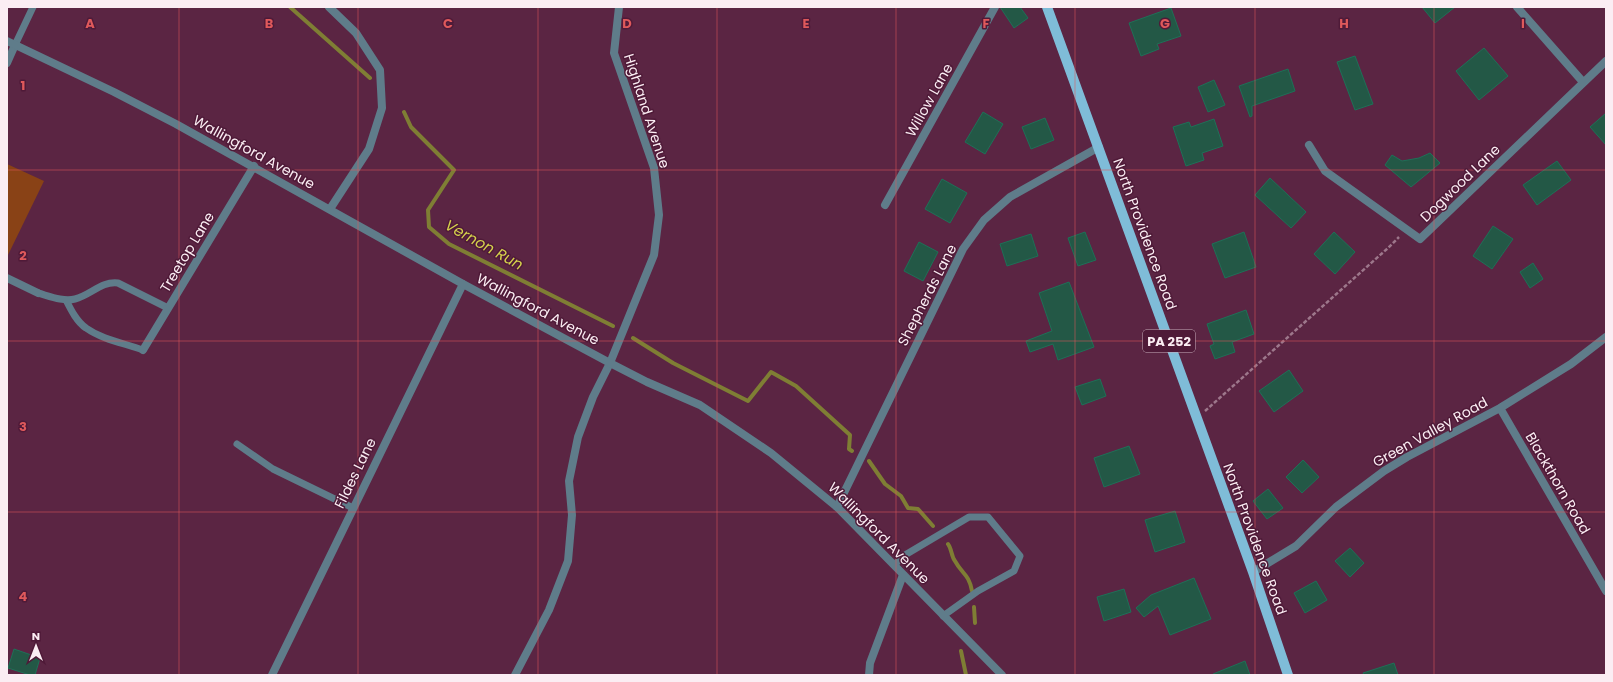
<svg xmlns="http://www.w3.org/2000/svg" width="1613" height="682" viewBox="0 0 1613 682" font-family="Poppins,sans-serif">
<rect width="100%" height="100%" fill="#5b2543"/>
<path fill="#894216" d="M 7,164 L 44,181 L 7,257 Z"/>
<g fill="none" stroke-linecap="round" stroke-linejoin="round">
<path stroke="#7f7e34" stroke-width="4" d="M 290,7 L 370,78
M 404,112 L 411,127 L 454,170 L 428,210 L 429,227 L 449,244 L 613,326
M 633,338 L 673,363 L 748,401 L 771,372 L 796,386 L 850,435 L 849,449 L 852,451
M 869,461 L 885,484 L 901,496 L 908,508 L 918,509 L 933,526
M 948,544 C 952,549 951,556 955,561 C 962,574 969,574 972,591
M 974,607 L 975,623
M 961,651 L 966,675"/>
</g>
<path fill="#235846" stroke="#1e7057" d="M 1000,7 L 1020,7 L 1028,18 L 1014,28 Z
M 1422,7 L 1455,7 L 1435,23 Z
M 1171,8 L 1181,36 L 1157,44 L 1159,49 L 1141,56 L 1129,23 Z
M 1484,48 L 1508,76 L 1479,100 L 1456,71 Z
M 1355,56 L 1373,104 L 1355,110 L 1337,62 Z
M 1288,69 L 1295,91 L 1252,106 L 1252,116 L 1250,117 L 1239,86 Z
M 1214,80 L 1225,105 L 1208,112 L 1198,87 Z
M 983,112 L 1003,124 L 985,154 L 965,142 Z
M 1606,113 L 1606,145 L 1590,127 Z
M 1045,118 L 1054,140 L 1031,149 L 1022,127 Z
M 1214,119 L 1223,146 L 1202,153 L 1204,160 L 1186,166 L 1173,127 L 1189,122 L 1191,127 Z
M 1430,153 L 1440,163 L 1411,187 L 1385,165 L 1392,155 L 1402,161 L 1419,158 Z
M 1557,161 L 1571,180 L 1537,205 L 1523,185 Z
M 1270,178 L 1306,212 L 1291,228 L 1255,195 Z
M 942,179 L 967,193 L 950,223 L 925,209 Z
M 1493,226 L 1513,239 L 1492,269 L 1473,256 Z
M 1085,232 L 1096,260 L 1078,266 L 1068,238 Z
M 1244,232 L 1256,267 L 1225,278 L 1212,244 Z
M 1334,232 L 1355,252 L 1335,274 L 1314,254 Z
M 1031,234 L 1038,256 L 1007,266 L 1000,244 Z
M 919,242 L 938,252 L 923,281 L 904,271 Z
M 1533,263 L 1543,279 L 1530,288 L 1520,272 Z
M 1069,282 L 1094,347 L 1058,360 L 1053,344 L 1030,352 L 1026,341 L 1052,331 L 1039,293 Z
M 1246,310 L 1254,334 L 1232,342 L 1235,352 L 1215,359 L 1210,346 L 1214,344 L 1207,324 Z
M 1289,370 L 1303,391 L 1274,412 L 1259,391 Z
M 1100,379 L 1106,396 L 1082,405 L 1075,387 Z
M 1129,446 L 1140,474 L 1104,487 L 1094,458 Z
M 1303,460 L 1319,477 L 1302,493 L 1286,477 Z
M 1268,489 L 1283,508 L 1267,519 L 1253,501 Z
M 1175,511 L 1185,542 L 1155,552 L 1145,520 Z
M 1350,548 L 1364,563 L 1350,577 L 1335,561 Z
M 1194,578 L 1211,619 L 1170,635 L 1158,606 L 1144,617 L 1136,608 L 1151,595 Z
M 1316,581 L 1327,600 L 1305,613 L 1294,593 Z
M 1124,589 L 1131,612 L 1104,621 L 1097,597 Z
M 14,649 L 40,658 L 35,675 L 30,675 L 8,668 Z
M 1245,661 L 1250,675 L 1213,675 L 1213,674 Z
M 1394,663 L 1398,675 L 1364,675 L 1363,673 Z"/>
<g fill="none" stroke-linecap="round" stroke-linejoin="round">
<path stroke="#9d778b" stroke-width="2.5" stroke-dasharray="4 2" stroke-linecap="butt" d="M 1205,411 L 1388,248 L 1399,237"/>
<path stroke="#5f7c8a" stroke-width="7" d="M 15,45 L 33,7
M 38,293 C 49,296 63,302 75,299 C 91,295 101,281 118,283 L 168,308
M 66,300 C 71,310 77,322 86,328 C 103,340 124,343 143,350
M 237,444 L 273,469 L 353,508
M 894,565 L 905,555 L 969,517 L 988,517 L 1020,556 L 1014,571 L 978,591 L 943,616"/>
<path stroke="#5f7c8a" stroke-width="8" d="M 329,7 L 356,33 L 380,70 L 382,108 L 369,149 L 330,209
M 1517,7 L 1583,82
M 7,63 L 15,45
M 1309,145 L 1325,171 L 1420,239 L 1606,61
M 885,205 L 995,7
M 7,278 L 38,293
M 143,350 L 254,166
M 1500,408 L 1606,591
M 837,507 L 963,249 L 984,220 L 1010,197 L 1099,147
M 1253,572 L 1296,546 L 1336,507 L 1384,471 L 1407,457 L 1500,408 L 1571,364 L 1606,337
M 272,675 L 463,284
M 515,675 L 549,610 L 568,561 L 572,515 L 569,481 L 578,437 L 593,397 L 610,363 L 654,255 L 659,215 L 654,168 L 614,53 L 619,7
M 869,675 L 870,663 L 903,575"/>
<path stroke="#5f7c8a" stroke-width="8" d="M 7,41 L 114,92 L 176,124 L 463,284 L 610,363 L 647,382 L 700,405 L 771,453 L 837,507 L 1002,675"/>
<path stroke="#7fbcd8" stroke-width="10" d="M 1047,7 L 1253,572 L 1288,675"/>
</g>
<path fill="none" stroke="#df595b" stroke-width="1" stroke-opacity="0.55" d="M 179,7 L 179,675M 358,7 L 358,675M 538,7 L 538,675M 717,7 L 717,675M 896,7 L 896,675M 1075,7 L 1075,675M 1255,7 L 1255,675M 1434,7 L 1434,675M 7,170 L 1606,170M 7,341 L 1606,341M 7,512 L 1606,512"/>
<g text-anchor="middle" stroke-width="3" stroke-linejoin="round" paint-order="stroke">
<rect fill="#4f1a38" stroke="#c7aebb" stroke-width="1" x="1143" y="330" width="52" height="22" rx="3"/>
<g font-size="13" font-weight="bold" fill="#fbedf3">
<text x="1169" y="346">PA 252</text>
</g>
<g font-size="14" fill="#fbedf3" stroke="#4f1a38">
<text transform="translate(929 100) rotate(-61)" y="5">Willow Lane</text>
<text transform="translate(647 111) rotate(72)" y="5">Highland Avenue</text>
<text transform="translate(254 152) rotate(29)" y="5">Wallingford Avenue</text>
<text transform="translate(1460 183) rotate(-44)" y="5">Dogwood Lane</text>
<text transform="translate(1145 234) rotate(70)" y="5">North Providence Road</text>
<text transform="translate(187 252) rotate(-59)" y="5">Treetop Lane</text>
<text transform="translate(927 295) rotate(-63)" y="5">Shepherds Lane</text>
<text transform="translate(538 309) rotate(28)" y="5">Wallingford Avenue</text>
<text transform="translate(1430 432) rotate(-29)" y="5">Green Valley Road</text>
<text transform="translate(355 473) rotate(-64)" y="5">Fildes Lane</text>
<text transform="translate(1558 483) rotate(60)" y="5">Blackthorn Road</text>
<text transform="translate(879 533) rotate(45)" y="5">Wallingford Avenue</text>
<text transform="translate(1255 539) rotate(70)" y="5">North Providence Road</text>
</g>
<g font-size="15" font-style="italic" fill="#d5d24c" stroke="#4f1a38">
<text transform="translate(484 245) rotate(29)" y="5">Vernon Run</text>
</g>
</g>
<g font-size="13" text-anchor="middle" font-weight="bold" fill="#df595b" stroke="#4f1a38" stroke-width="3" stroke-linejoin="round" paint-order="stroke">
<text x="90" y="28">A</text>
<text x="269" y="28">B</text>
<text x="448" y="28">C</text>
<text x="627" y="28">D</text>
<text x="806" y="28">E</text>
<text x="986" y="28">F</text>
<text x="1165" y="28">G</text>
<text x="1344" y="28">H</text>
<text x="1523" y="28">I</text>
<text x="23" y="90">1</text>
<text x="23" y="260">2</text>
<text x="23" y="431">3</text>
<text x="23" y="601">4</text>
</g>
<rect width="1613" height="682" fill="none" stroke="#fbedf3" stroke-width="16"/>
<g transform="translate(36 646)" stroke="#4f1a38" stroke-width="3" paint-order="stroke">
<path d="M0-3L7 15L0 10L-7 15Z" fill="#fbedf3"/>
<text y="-6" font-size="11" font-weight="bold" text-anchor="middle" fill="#fbedf3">N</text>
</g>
</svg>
